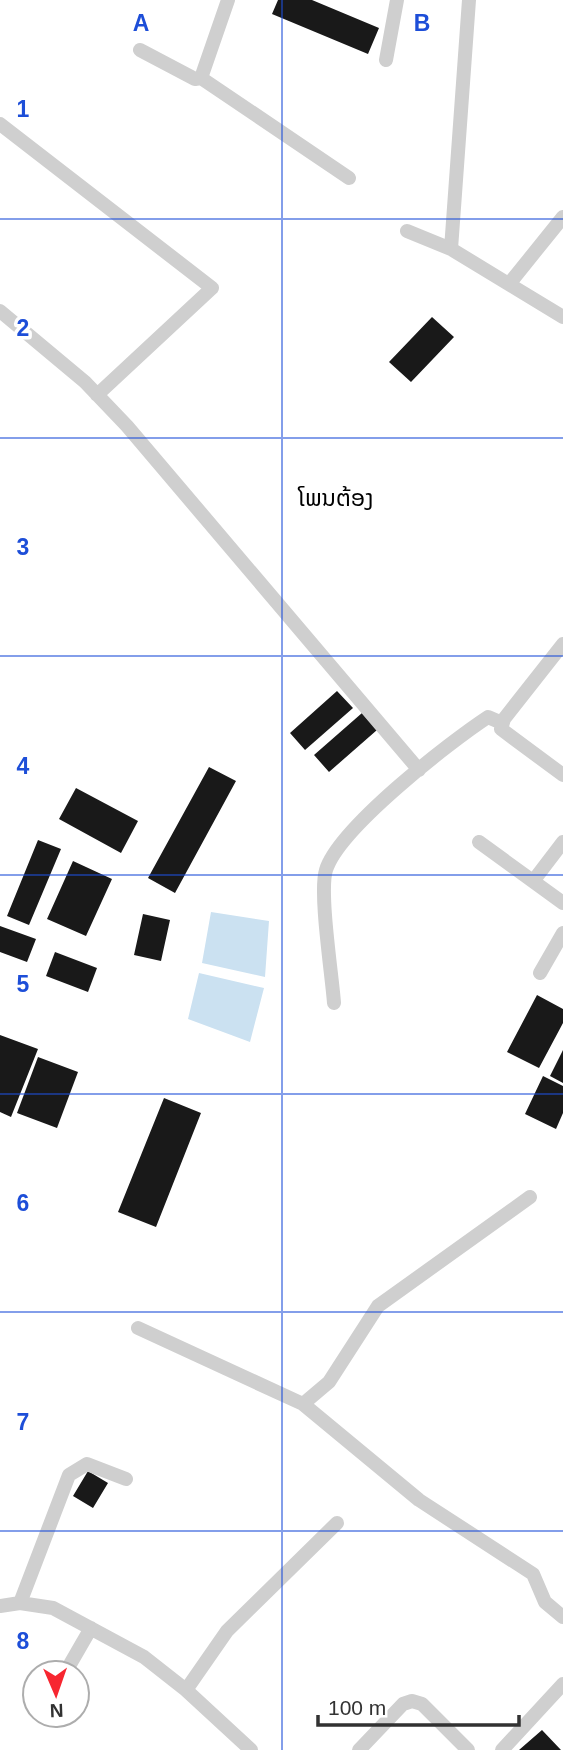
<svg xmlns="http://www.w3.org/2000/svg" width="563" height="1750" viewBox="0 0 563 1750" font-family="Arial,'Noto Sans Lao',sans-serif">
<rect width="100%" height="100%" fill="#fff"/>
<path fill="#cbe1f1" d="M 211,912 L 269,921 L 265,977 L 202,963 Z
M 199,973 L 264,988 L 250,1042 L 188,1019 Z"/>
<path fill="#191919" d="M 278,0 L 312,0 L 379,28 L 368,54 L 272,14 Z
M 432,317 L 454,337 L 411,382 L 389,362 Z
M 337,691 L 353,708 L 305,750 L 290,733 Z
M 362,713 L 377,730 L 329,772 L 314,755 Z
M 209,767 L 236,781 L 175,893 L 148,878 Z
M 76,788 L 138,821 L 121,853 L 59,819 Z
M 38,840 L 61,849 L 29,925 L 7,916 Z
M 73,861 L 112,879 L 86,936 L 47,919 Z
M 143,914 L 170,920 L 161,961 L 134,955 Z
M 0,926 L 36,939 L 27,962 L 0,952 Z
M 55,952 L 97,968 L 88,992 L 46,976 Z
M 537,995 L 563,1009 L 563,1023 L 539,1068 L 507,1052 Z
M 0,1035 L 38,1049 L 11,1117 L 0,1112 Z
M 563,1050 L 563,1083 L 550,1076 Z
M 38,1057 L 78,1072 L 57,1128 L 17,1113 Z
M 543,1076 L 563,1086 L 563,1113 L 556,1129 L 525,1114 Z
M 164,1098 L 201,1113 L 156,1227 L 118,1212 Z
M 88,1471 L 108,1483 L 93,1508 L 73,1496 Z
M 542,1730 L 561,1750 L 519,1750 Z"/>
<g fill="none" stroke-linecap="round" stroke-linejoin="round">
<path stroke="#cfcfcf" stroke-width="14" d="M 140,50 L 195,79 L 201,78 L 349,178
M 386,60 L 397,0
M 201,78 L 228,0
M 0,124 L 212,288 L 97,395
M 407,231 L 451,249 L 563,317
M 451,249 L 469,0
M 509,284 L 563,217
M 0,311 L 85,382 L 127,426 L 419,770
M 563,644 L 504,719 L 501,729 L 563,775
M 479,842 L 563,903
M 534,880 L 563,842
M 540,973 L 563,933
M 334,1003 C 332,975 319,892 326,870 C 339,828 450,742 488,717 L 502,723
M 138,1328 L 303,1404 L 419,1500 L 533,1574 L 545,1602 L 563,1617
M 303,1404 L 329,1382 L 378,1306 L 530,1197
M 20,1603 L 69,1475 L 87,1464 L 126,1479
M 0,1606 L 20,1603 L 53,1608 L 144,1657 L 186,1690 L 251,1750
M 65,1673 L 91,1628
M 186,1690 L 227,1631 L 337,1523
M 359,1750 L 403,1704 L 412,1701 L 422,1704 L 468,1750
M 502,1750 L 563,1684"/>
</g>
<path fill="none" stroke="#1d4ed8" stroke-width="2" stroke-opacity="0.55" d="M 282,0 L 282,1750M 0,219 L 563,219M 0,438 L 563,438M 0,656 L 563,656M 0,875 L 563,875M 0,1094 L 563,1094M 0,1312 L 563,1312M 0,1531 L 563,1531"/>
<g text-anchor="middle" stroke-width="7" stroke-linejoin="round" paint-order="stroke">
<g font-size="23" fill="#000" stroke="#fff">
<text x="336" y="506">ໂພນຕ້ອງ</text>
</g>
</g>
<g font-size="23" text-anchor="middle" font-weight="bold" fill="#1d4ed8" stroke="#fff" stroke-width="7" stroke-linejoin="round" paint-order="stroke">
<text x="141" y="31">A</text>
<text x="422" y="31">B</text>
<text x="23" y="117">1</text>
<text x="23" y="336">2</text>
<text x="23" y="555">3</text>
<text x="23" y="774">4</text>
<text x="23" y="992">5</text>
<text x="23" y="1211">6</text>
<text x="23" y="1430">7</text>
<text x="23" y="1649">8</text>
</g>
<g transform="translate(56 1694) rotate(178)"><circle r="33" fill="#ffffff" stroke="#adadad" stroke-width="2"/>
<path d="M0-5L12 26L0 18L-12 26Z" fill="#f72630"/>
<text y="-10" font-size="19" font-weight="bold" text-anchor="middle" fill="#323232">N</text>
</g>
<path d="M318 1715v10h201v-10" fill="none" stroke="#323232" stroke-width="3.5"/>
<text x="328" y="1715" font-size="21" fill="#323232" stroke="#ffffff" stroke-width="5" paint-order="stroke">100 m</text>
</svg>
